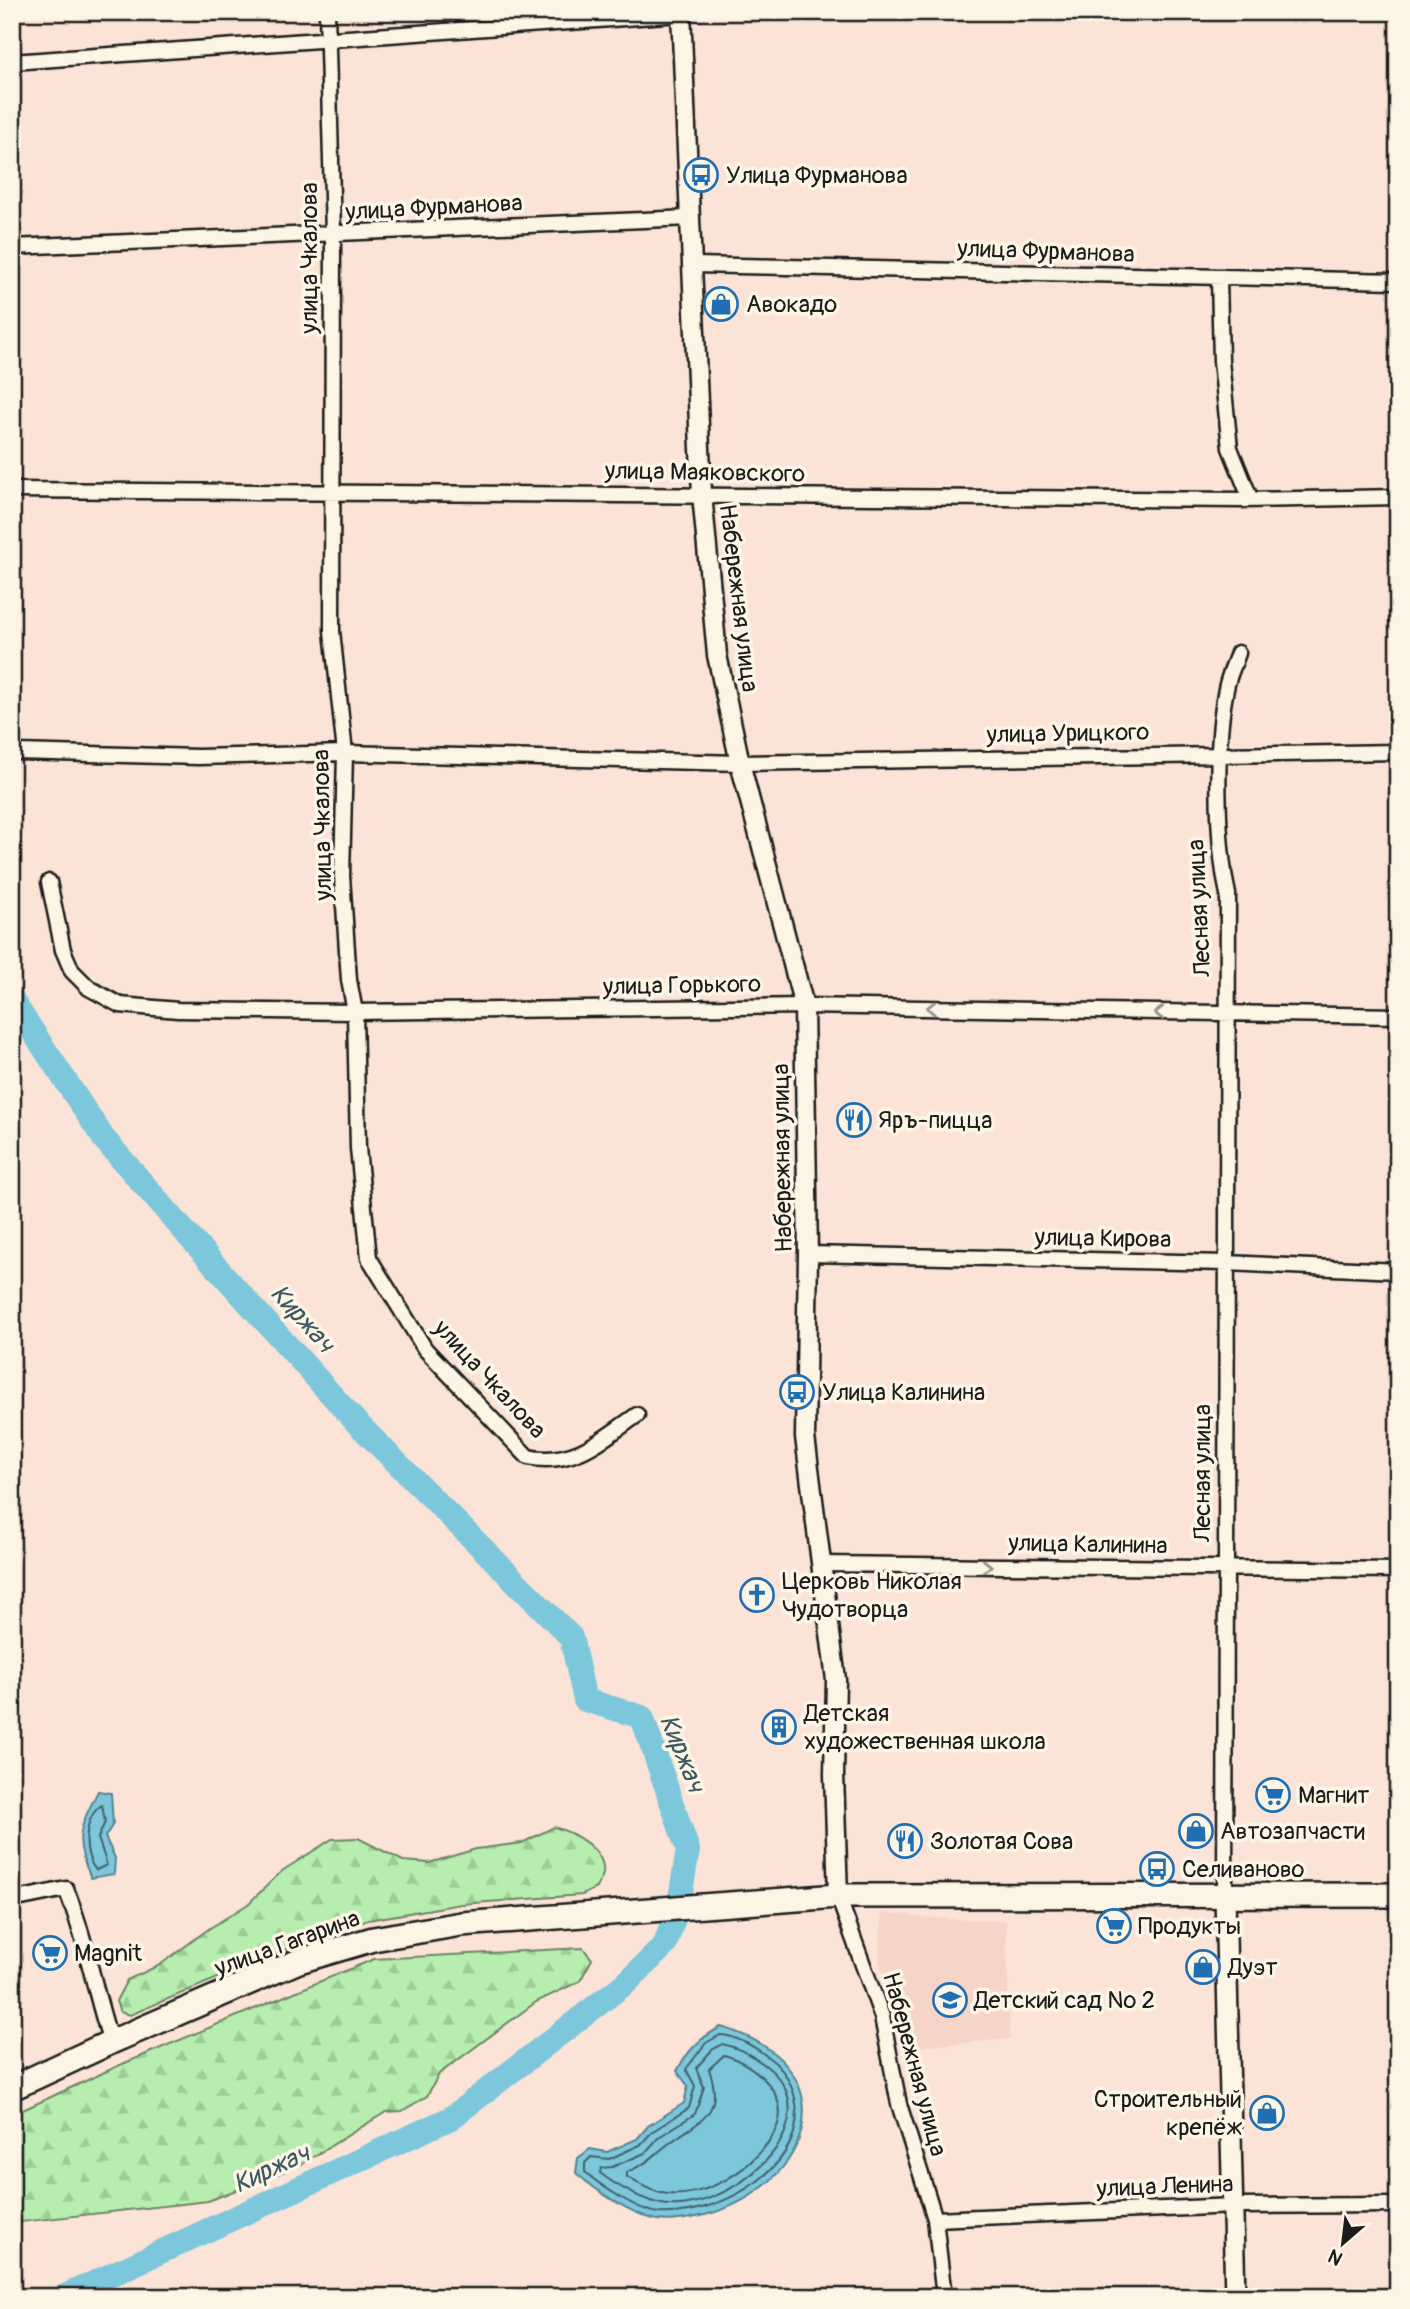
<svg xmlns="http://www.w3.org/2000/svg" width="1410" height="2309" viewBox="0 0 1410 2309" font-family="Pangolin,sans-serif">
<defs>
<pattern id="forest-firs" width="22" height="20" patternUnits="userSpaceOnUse" patternTransform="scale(1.75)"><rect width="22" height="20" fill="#b7eeb0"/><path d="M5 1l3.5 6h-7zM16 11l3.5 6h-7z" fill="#9dcc97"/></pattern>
</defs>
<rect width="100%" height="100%" fill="#fbe4d7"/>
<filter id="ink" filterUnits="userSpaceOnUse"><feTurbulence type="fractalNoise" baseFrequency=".0143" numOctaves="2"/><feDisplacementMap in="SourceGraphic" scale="14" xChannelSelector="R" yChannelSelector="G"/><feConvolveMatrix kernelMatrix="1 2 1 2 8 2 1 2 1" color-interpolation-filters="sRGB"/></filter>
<g filter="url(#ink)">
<path fill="#f6d5c9" d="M 882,1913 L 911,1915 L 911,1917 L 1006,1921 L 1010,2039 L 906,2048 L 879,1961 Z"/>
<path fill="url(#forest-firs)" stroke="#6a8566" stroke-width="2" d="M 554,1827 C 572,1832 606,1849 603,1873 C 603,1877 598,1884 596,1888 L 582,1895 L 461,1904 L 368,1920 L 289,1948 L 130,2015 L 120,2012 L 116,2001 L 127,1980 L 160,1965 L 207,1930 L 248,1904 L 282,1871 L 332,1839 L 358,1838 L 403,1861 L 429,1863 L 476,1849 L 522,1843 Z
M 583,1948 L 592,1959 L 580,1981 L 536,2002 L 439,2074 L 427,2096 L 402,2111 L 386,2112 L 298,2166 L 208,2201 L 12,2223 L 12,2115 L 120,2065 L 374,1959 Z"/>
<path fill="#7cc7dc" stroke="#56838f" stroke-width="2" d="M 98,1791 L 111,1793 L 113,1824 L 105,1837 L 115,1858 L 114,1874 L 91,1878 C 73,1839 79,1829 98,1791 Z
M 721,2027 C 852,2065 814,2189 701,2216 C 688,2219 666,2223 653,2219 C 625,2210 598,2192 576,2173 L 578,2158 L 590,2149 L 607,2152 L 637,2139 L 648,2126 L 684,2103 L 688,2086 L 677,2071 C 688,2050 700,2038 721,2027 Z"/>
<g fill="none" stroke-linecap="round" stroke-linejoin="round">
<path stroke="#426069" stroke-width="2" d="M 102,1805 L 105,1822 L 98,1838 L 107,1865 L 96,1870 C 82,1855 83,1816 102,1805 Z
M 720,2035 C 737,2036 755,2047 768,2057 C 781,2066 788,2076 793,2091 C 817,2163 721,2217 659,2213 C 638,2211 601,2186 585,2172 L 585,2163 L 591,2157 L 609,2159 L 640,2145 L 653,2131 L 689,2108 L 695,2086 L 686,2069 L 706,2043 Z
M 722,2044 C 737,2047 753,2056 765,2065 C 841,2123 723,2221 657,2203 C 639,2198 615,2185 600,2173 L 601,2168 L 612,2167 L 645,2153 L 659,2137 L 695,2114 L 704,2087 L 696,2068 L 712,2050 Z
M 724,2055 C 753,2063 792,2095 776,2129 C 758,2167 704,2202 661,2193 C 650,2191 637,2183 627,2177 L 627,2172 C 650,2162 649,2159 667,2145 C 697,2121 726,2117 709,2069 Z"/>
<path stroke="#7cc7dc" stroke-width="24" d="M 12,1000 L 104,1139 L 193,1241 L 356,1422 L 571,1637 L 585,1700 L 642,1717 L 688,1850 L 679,1904 L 665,1945 L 627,1982 L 451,2118 L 63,2297"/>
<g stroke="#1c1c1c" stroke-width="19">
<path id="minor" d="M 327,12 L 333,234 L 332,631 L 345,753 L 342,876 L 349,980 L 355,1012 L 358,1148 L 369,1258 L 425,1349 L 528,1457 C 573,1467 603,1439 637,1415
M 12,62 L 681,14
M 12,247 L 690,218
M 694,265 L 1398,281
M 1219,279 L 1221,361 L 1230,448 L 1251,500
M 12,490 L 1243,500 L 1398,497
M 17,752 L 198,757 L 345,753 L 740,763 L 1398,752
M 49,882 L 63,950 L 72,971 L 89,988 L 120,1005 L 178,1010 L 355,1012 L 804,1006 L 1398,1016
M 808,1254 L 1227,1263 L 1398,1271
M 821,1564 L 1398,1570
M 1225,1895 L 1228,894 C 1216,841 1215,742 1226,689 C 1228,677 1234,665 1238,653
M 838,1896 L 882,2017 L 899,2104 L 935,2219 L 944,2297
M 12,1900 L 66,1889 C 86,1938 94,1991 111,2042
M 935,2219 L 1234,2206 L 1398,2205"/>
</g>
<g stroke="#1c1c1c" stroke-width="23">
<path id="tertiary" d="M 681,12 L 702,494 L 717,655 L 740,763 L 804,1006 L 808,1254 L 805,1437 L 836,1680 L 834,1774 L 838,1896"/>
</g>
<g stroke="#1c1c1c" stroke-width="24">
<path id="secondary" d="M 1225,1895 L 1235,2297"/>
</g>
<g stroke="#1c1c1c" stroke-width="28">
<path id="primary" d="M 12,2088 L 111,2042 L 299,1961 L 373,1939 L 461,1924 L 838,1896 L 1398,1895"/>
</g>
<use href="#minor" stroke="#fcf5e5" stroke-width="14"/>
<use href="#tertiary" stroke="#fcf5e5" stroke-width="18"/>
<use href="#secondary" stroke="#fcf5e5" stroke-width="19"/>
<use href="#primary" stroke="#fcf5e5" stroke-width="23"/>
</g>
<defs><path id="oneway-chevron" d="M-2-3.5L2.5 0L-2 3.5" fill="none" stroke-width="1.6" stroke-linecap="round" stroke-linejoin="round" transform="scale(1.75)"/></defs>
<g stroke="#97938b">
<use href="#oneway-chevron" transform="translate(931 1008) rotate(-179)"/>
<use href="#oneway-chevron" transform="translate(1159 1013) rotate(-179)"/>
<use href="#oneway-chevron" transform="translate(987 1566) rotate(1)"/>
</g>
</g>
<defs>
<g id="bus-ring" transform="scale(1.75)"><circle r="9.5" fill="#fcf5e5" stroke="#1f6fb2" stroke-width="1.5"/><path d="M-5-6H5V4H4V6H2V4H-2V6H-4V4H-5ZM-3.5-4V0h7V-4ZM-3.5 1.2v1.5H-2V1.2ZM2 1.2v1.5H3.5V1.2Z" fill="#1f6fb2"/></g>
<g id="shop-ring" transform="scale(1.75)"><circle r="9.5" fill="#fcf5e5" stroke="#1f6fb2" stroke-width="1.5"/><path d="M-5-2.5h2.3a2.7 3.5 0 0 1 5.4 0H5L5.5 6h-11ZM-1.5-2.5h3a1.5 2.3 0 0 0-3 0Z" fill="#1f6fb2"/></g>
<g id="restaurant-ring" transform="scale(1.75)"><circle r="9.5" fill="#fcf5e5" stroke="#1f6fb2" stroke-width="1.5"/><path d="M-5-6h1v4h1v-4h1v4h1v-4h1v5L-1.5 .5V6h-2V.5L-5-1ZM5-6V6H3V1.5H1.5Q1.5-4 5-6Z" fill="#1f6fb2"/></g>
<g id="church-ring" transform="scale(1.75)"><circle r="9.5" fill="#fcf5e5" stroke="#1f6fb2" stroke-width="1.5"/><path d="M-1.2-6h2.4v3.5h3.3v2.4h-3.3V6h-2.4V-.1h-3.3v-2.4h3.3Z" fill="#1f6fb2"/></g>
<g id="building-ring" transform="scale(1.75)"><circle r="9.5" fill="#fcf5e5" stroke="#1f6fb2" stroke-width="1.5"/><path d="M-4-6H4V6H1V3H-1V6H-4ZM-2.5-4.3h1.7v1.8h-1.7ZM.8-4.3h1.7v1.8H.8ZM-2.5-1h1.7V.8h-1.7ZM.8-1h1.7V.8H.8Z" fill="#1f6fb2"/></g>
<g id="supermarket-ring" transform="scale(1.75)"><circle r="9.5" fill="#fcf5e5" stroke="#1f6fb2" stroke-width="1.5"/><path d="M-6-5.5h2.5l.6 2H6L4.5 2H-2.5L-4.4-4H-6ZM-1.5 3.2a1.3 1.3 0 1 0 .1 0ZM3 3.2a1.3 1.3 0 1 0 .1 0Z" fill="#1f6fb2"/></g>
<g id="school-ring" transform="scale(1.75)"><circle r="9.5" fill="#fcf5e5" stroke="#1f6fb2" stroke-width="1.5"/><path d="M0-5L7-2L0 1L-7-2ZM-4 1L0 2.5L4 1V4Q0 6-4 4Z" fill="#1f6fb2"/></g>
</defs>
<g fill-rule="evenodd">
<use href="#bus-ring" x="701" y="175"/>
<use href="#shop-ring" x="721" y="304"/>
<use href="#restaurant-ring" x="854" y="1120"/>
<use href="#bus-ring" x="797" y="1392"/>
<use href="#church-ring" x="757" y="1595"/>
<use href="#building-ring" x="779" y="1727"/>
<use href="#supermarket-ring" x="1273" y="1795"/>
<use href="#shop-ring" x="1196" y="1831"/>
<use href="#restaurant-ring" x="905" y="1841"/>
<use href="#bus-ring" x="1157" y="1869"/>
<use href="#supermarket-ring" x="1114" y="1926"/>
<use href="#supermarket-ring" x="50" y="1953"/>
<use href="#shop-ring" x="1203" y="1967"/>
<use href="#school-ring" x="950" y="2000"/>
<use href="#shop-ring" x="1267" y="2113"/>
</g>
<g text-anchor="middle" stroke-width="7" stroke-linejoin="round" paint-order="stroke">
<g font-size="24" fill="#1c1c1c" stroke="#fcf5e5" text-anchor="start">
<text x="726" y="183">Улица Фурманова</text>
<text x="746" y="312">Авокадо</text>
<text x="878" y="1128">Яръ-пицца</text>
<text x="822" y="1400">Улица Калинина</text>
<text x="782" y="1589">Церковь Николая<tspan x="782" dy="28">Чудотворца</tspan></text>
<text x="804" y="1721">Детская<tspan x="804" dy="28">художественная школа</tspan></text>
<text x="1298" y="1803">Магнит</text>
<text x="1220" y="1839">Автозапчасти</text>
<text x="930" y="1849">Золотая Сова</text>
<text x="1182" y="1877">Селиваново</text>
<text x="1138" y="1934">Продукты</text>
<text x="74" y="1961">Magnit</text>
<text x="1228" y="1975">Дуэт</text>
<text x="974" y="2008">Детский сад № 2</text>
<text x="1242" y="2107" text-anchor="end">Строительный<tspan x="1242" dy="28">крепёж</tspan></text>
</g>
<g font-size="24" fill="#1c1c1c" stroke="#fcf5e5">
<text transform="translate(434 207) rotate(-3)" y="8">улица Фурманова</text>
<text transform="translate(1046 251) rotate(2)" y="8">улица Фурманова</text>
<text transform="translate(309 258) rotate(-90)" y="8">улица Чкалова</text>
<text transform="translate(705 472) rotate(1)" y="8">улица Маяковского</text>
<text transform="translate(739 598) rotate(83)" y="8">Набережная улица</text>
<text transform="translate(1068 733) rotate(-1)" y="8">улица Урицкого</text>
<text transform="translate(322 825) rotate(-91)" y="8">улица Чкалова</text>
<text transform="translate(1199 908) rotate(-93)" y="8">Лесная улица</text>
<text transform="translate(682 985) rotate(-1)" y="8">улица Горького</text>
<text transform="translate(782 1158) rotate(-91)" y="8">Набережная улица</text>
<text transform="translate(1103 1238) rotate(1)" y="8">улица Кирова</text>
<text transform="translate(490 1379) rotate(47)" y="8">улица Чкалова</text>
<text transform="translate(1202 1473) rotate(-90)" y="8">Лесная улица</text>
<text transform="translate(1088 1544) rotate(1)" y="8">улица Калинина</text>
<text transform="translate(287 1943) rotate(-20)" y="8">улица Гагарина</text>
<text transform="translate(915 2064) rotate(75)" y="8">Набережная улица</text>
<text transform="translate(1165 2186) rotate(-2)" y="8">улица Ленина</text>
</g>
<g font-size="26" font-style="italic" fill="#3e585f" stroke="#fcf5e5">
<text transform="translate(303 1318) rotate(48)" y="9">Киржач</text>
<text transform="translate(683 1753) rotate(68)" y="9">Киржач</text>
<text transform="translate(271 2168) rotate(-25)" y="9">Киржач</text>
</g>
</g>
<rect width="1410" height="2309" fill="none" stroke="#fcf5e5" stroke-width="42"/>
<rect x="21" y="21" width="1368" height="2267" fill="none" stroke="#1c1c1c" stroke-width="2.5" filter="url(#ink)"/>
<g transform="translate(1343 2243) rotate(208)" stroke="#fcf5e5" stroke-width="5" paint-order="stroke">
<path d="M0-5L12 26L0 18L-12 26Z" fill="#1c1c1c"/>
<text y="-10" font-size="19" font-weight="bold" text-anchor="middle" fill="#1c1c1c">N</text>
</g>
</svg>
